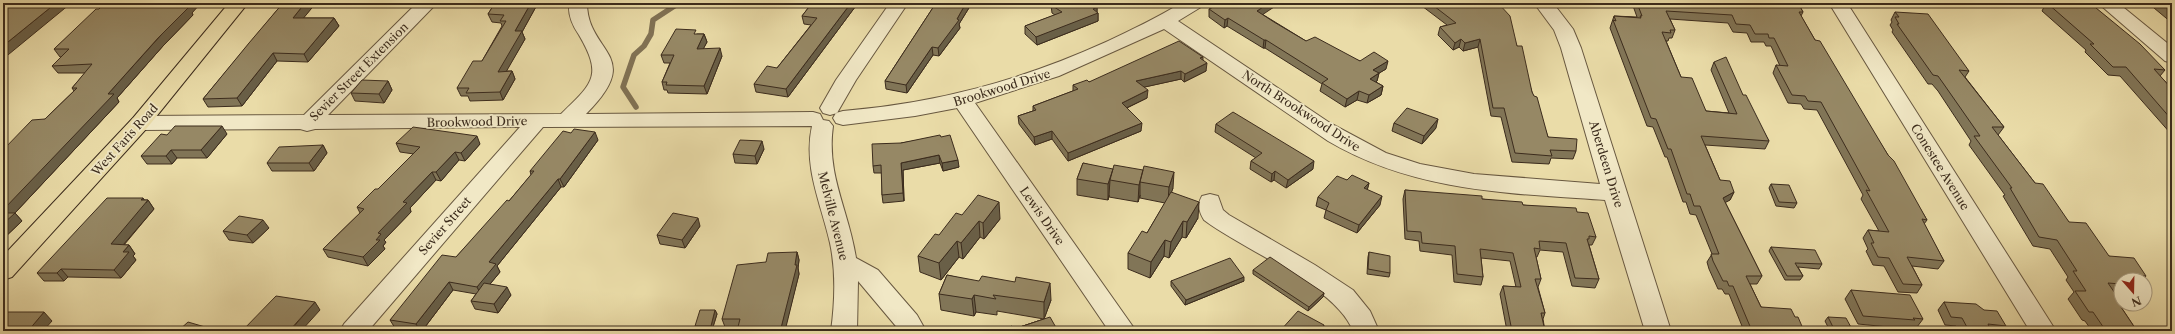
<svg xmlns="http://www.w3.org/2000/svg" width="2175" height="334" viewBox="0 0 2175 334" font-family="'Libre Caslon Text',serif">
<rect width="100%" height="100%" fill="#eadca8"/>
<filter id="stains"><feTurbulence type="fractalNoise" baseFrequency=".005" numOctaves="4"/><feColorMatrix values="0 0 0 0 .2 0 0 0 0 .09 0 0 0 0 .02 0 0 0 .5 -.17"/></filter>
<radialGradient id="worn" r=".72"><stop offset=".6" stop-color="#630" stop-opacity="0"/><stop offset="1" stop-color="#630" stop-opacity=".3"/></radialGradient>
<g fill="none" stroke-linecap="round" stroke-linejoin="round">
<path stroke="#817254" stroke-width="5.5" d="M 636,107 L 623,87 L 634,55 L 644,46 L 651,34 L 653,20 L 679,3"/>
<g stroke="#685840" stroke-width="2">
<path id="minor" d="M 417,3 L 437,3 L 328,115 L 561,114 C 593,83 603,76 579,35 C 572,25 568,15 569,3 L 587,3 C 587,54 646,54 586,114 L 813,112 L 820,114 L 823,120 L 829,121 L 833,126 C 826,175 849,211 856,258 L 878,270 L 917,315 L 926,331 L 900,331 L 858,281 L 857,331 L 831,331 C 835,302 836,271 830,243 C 821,203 803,167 812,126 L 543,127 L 368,331 L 340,331 L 344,324 L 520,127 L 315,129 L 307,131 L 300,129 L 140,130 L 133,128 L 129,123 L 133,118 L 140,116 L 304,115 Z
M 890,3 L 908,3 L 856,80 L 837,113 L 830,115 L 823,113 L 820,108 L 836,80 Z
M 1181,3 L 1203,3 L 1201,7 L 1178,21 L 1330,123 L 1386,153 L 1420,164 L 1474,174 L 1600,184 L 1561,48 L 1554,30 L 1534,3 L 1553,3 L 1573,29 L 1581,48 L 1671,331 L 1645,331 L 1605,200 C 1507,193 1415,192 1328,141 L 1164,29 L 1059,76 L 975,103 L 1136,331 L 1109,331 L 957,108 L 915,116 L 843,125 L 836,123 L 833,118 L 836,113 L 843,111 C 937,103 1020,81 1106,42 C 1131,30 1157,18 1181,3 Z
M 1829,3 L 1847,3 L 2056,331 L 2030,331 Z
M 2098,3 L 2118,3 L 2172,47 L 2172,63 L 2165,61 Z
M 1210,194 L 1218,196 L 1223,210 L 1229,215 L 1315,265 L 1353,290 L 1370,311 L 1379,331 L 1353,331 C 1336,286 1243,250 1204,220 C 1199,212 1197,204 1202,196 Z"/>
</g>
<g stroke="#3c2c1d" stroke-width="2">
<path id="major" d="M 229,3 L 248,3 L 147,128 L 12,277 L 3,280 L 3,256 L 133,118 Z"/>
</g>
<use href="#minor" fill="#f1e8c6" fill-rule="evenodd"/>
<use href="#major" fill="#eadca8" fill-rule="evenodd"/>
</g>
<path fill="#817557" stroke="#3c2c1d" d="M 283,3 L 316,3 L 303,18 L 334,18 L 339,26 L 308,62 L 277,61 L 242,106 L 208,107 L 203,99 Z
M 495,3 L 538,3 L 522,32 L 525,39 L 506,71 L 512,71 L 515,79 L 503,100 L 470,101 L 468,96 L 461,96 L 457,88 L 482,61 L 502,26 L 501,23 L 492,22 L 488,14 Z
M 812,3 L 858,3 L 788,97 L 756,92 L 754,84 L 777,68 L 811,25 L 804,24 L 802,16 Z
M 936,3 L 972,3 L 959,24 L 960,28 L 939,56 L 933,55 L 907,93 L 886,89 L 885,81 Z
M 1418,3 L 1498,3 L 1517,46 L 1532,92 L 1548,137 L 1576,151 L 1573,159 L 1551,158 L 1549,164 L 1512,162 L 1501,117 L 1491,116 L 1478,47 L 1463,51 L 1459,47 L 1453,50 L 1438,35 L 1440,27 L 1447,25 Z
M 1632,3 L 1798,3 L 1803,12 L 1801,16 L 1815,40 L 1888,155 L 1927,220 L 1924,224 L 1944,261 L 1938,269 L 1912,266 L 1922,285 L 1917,293 L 1898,292 L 1884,266 L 1873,265 L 1866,251 L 1868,249 L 1863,238 L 1868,230 L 1879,231 L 1861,199 L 1863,195 L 1817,110 L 1804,109 L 1801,104 L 1788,103 L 1773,73 L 1776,65 L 1780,66 L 1771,46 L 1766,46 L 1764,42 L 1751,42 L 1747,33 L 1733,32 L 1728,23 L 1670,19 L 1675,30 L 1672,38 L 1669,38 L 1668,41 L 1666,41 L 1681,77 L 1706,111 L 1729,113 L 1711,70 L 1714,62 L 1743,95 L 1769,141 L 1765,149 L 1705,145 L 1720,180 L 1734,192 L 1730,200 L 1725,202 L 1762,276 L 1757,284 L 1750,284 L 1761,307 L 1795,317 L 1804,331 L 1744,331 L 1729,294 L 1725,294 L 1722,289 L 1718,289 L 1709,269 L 1707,262 L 1712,254 L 1696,215 L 1690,214 L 1686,202 L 1683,202 L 1667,157 L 1665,157 L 1653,127 L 1647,126 L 1610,28 L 1614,16 L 1637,17 Z
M 2043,3 L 2090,3 L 2165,70 L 2160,76 L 2172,89 L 2172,135 L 2120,76 L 2108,75 L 2085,52 L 2086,50 L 2042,11 L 2045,5 Z
M 2148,3 L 2172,3 L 2172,23 Z
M 1051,5 L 1097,7 L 1097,12 L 1098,13 L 1098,21 L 1037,45 L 1025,34 L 1025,26 L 1055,15 L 1052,13 Z
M 99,9 L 192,13 L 193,15 L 163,46 L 117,98 L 119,102 L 15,213 L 22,221 L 3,239 L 3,150 L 45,119 L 74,91 L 72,88 L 85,73 L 58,73 L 52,66 L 61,57 L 60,57 L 54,49 Z
M 1209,9 L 1262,14 L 1306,41 L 1360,61 L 1386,69 L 1379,73 L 1377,81 L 1376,82 L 1383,86 L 1381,95 L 1367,103 L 1357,100 L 1345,107 L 1320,91 L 1322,84 L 1265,48 L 1263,48 L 1227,26 L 1224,28 L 1209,17 Z
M 1895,12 L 1969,71 L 1965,77 L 2004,127 L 1998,135 L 2035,183 L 2069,222 L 2109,256 L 2146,276 L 2143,280 L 2121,280 L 2121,294 L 2115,293 L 2123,305 L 2121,307 L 2137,331 L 2092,331 L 2085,321 L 2082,320 L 2068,299 L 2074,292 L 2066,280 L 2068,277 L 2050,249 L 2033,246 L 2003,196 L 2005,195 L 1969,145 L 1971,141 L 1938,91 L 1932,84 L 1928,84 L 1892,32 L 1893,30 L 1890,25 L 1892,22 L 1891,20 Z
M 697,34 L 704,34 L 707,42 L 703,49 L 722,56 L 707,94 L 668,93 L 667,90 L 664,90 L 662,82 L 670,63 L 664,63 L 661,55 Z
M 1203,57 L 1203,61 L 1206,71 L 1184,82 L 1181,79 L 1144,87 L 1147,98 L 1127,108 L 1141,131 L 1068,161 L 1052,139 L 1035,145 L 1019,124 L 1018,116 L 1033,111 L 1033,106 L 1073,91 L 1073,85 L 1089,82 Z
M 388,81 L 392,90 L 384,103 L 355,101 L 351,93 Z
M 1394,123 L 1436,128 L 1422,144 L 1392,131 Z
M 1216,124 L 1313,169 L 1286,188 L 1274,180 L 1271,182 L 1250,169 L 1251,161 L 1256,158 L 1215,132 Z
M 227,134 L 207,158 L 177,158 L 172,164 L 147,164 L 141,156 Z
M 941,137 L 959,167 L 943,171 L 940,163 L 903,170 L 904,201 L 883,203 L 882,195 L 882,173 L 874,173 L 873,166 L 901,143 Z
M 598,140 L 564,187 L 561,187 L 497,266 L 500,272 L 490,284 L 511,295 L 498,313 L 475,309 L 471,301 L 476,294 L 453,290 L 422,331 L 412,331 L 395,328 L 390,320 L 456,257 L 509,201 L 531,175 L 530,171 Z
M 396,143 L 480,144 L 465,161 L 459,160 L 441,181 L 436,180 L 410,208 L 411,212 L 384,240 L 386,242 L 383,246 L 385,249 L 368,266 L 328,257 L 323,249 L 360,213 L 357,207 L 378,189 L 414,154 L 400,152 Z
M 323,145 L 327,153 L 314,171 L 272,171 L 267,163 Z
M 764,149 L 757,164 L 735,163 L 733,154 Z
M 1083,163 L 1173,188 L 1171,192 L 1198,218 L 1186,238 L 1182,237 L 1169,258 L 1164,256 L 1150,278 L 1128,269 L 1128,253 L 1147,233 L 1165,203 L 1140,198 L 1140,195 L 1138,202 L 1109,197 L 1109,195 L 1108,200 L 1077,195 L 1077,179 Z
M 1347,180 L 1369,183 L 1367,190 L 1380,205 L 1357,233 L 1324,218 L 1326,210 L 1316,206 L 1318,197 Z
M 1771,184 L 1797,203 L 1794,208 L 1776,206 L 1769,188 Z
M 1405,190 L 1482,199 L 1523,205 L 1577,212 L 1596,237 L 1592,245 L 1589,245 L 1599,279 L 1595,288 L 1572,286 L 1563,252 L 1540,250 L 1537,257 L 1536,257 L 1541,279 L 1538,287 L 1545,313 L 1543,319 L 1545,331 L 1507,331 L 1500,294 L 1503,286 L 1516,287 L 1510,261 L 1481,258 L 1483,277 L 1481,285 L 1454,282 L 1452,255 L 1420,251 L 1419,241 L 1405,239 L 1403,199 Z
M 143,198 L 144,200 L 148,200 L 154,209 L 124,245 L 129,245 L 135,254 L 133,256 L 136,260 L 121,278 L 68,277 L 64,281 L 44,281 L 37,273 Z
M 962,215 L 1000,219 L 984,239 L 980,237 L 963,259 L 959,257 L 941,280 L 920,272 L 918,256 L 939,235 Z
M 700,226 L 685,248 L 660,244 L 657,235 Z
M 269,228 L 253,243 L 229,240 L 223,231 Z
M 1771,247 L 1822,264 L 1819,269 L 1798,267 L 1803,276 L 1800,280 L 1785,280 L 1769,251 Z
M 797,252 L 799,260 L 798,268 L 799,274 L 785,328 L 787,331 L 737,331 L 738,327 L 725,327 L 722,319 L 766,262 Z
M 1369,252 L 1390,273 L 1389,277 L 1367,274 L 1368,257 Z
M 1253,270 L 1324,293 L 1323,297 L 1308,311 L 1253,274 Z
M 947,275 L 1051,300 L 1044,319 L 1014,329 L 1044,319 L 997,311 L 997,315 L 976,312 L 974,316 L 941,310 L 939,294 Z
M 1171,281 L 1244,281 L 1185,305 L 1171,286 Z
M 1851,290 L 1923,319 L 1917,327 L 1910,327 L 1909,329 L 1858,324 L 1845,299 Z
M 1944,302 L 2006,326 L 2001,331 L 1958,331 L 1956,326 L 1945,325 L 1938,310 Z
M 715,310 L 717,314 L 712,330 L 696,330 L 695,326 Z
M 1828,317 L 1853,331 L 1830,331 L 1825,321 Z"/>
<path fill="#695f47" stroke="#3c2c1d" d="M 56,3 L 70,3 L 70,4 L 3,59 L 3,46 Z
M 190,3 L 201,3 L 192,13 L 193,15 L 163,46 L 117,98 L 119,102 L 14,214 L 15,213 L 22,221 L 3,239 L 3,210 Z
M 305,3 L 316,3 L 297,26 L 293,18 Z
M 531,3 L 538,3 L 522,32 L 525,39 L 502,79 L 498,72 L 515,31 Z
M 851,3 L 858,3 L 788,97 L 786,89 Z
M 966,3 L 972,3 L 959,24 L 960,28 L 939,56 L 938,48 L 957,19 Z
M 1269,3 L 1280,3 L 1256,19 L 1257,11 Z
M 1097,7 L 1097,13 L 1098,13 L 1098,21 L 1037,45 L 1036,37 Z
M 334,18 L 339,26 L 308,62 L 304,54 Z
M 1228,18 L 1227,26 L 1224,28 L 1225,20 Z
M 704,34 L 707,42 L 699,57 L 697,49 Z
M 1461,39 L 1459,47 L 1453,50 L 1455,43 Z
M 1480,39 L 1478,47 L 1463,51 L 1465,43 Z
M 1264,40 L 1266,40 L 1265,48 L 1263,48 Z
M 932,47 L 933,55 L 907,93 L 906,85 Z
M 720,48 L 722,56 L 707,94 L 704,86 Z
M 273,53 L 277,61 L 242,106 L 237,98 Z
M 1388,61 L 1386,69 L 1371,78 L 1373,70 Z
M 1207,63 L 1206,71 L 1184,82 L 1185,74 Z
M 512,71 L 515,79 L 503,100 L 500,92 Z
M 1181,71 L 1181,79 L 1136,89 L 1136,81 Z
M 1379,73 L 1377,81 L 1369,87 L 1370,79 Z
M 388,81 L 392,90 L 384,103 L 379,94 Z
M 1383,86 L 1381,95 L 1367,103 L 1369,95 Z
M 1148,90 L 1147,98 L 1122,110 L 1122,103 Z
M 1359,91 L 1357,100 L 1345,107 L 1347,99 Z
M 1438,119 L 1436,128 L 1422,144 L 1424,136 Z
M 1142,123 L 1141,131 L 1068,161 L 1068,153 Z
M 222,126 L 227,134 L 207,158 L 201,150 Z
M 1052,131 L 1052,139 L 1035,145 L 1034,137 Z
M 595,132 L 598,140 L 564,187 L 560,179 Z
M 477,136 L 480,144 L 465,161 L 461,153 Z
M 762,141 L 764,149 L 757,164 L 755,156 Z
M 323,145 L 327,153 L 314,171 L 309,163 Z
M 171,150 L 177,158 L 172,164 L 166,156 Z
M 455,152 L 459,160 L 441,181 L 436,172 Z
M 939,155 L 940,163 L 903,170 L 904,201 L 903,193 L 901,163 Z
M 958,160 L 959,167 L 943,171 L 942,163 Z
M 1314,161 L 1313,169 L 1286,188 L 1288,180 Z
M 1113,169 L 1110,180 L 1109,195 L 1108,200 L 1108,184 Z
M 1143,170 L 1140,182 L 1140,195 L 1138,202 L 1139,185 Z
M 1275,171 L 1274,180 L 1271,182 L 1272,174 Z
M 432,172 L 436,180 L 410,208 L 411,212 L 384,240 L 386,242 L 383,246 L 385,249 L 368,266 L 363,257 L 376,240 L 378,233 L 403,202 Z
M 1174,172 L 1173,188 L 1168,203 L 1169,187 Z
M 558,179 L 561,187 L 497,266 L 500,272 L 481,295 L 477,287 L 489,262 Z
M 1369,183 L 1367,191 L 1364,188 Z
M 1734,192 L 1730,200 L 1719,206 L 1723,198 Z
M 1382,196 L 1380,205 L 1357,233 L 1359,225 Z
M 143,198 L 146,203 L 148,200 L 154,209 L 117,252 L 111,244 Z
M 999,202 L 1000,219 L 984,239 L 983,223 Z
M 1199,202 L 1198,218 L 1186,238 L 1187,222 Z
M 698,218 L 700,226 L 685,248 L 682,240 Z
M 263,220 L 269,228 L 253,243 L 247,235 Z
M 979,221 L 980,237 L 963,259 L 961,243 Z
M 1183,221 L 1182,237 L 1169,258 L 1171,242 Z
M 1165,240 L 1164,256 L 1150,278 L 1151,262 Z
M 957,241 L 959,257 L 941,280 L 939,263 Z
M 129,245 L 135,254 L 133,256 L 136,260 L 121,278 L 114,270 L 123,252 Z
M 797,252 L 799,260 L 798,268 L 799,274 L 785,331 L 781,328 Z
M 61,269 L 68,277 L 64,281 L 57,273 Z
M 1244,277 L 1244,281 L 1185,305 L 1186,300 Z
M 449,282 L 453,290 L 422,331 L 420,331 L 416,324 Z
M 1050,283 L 1051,300 L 1044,319 L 1044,302 Z
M 507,287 L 511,295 L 498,313 L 494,304 Z
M 1324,293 L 1323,297 L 1308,311 L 1309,307 Z
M 974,295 L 976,312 L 974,316 L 972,299 Z
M 315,302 L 320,310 L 301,331 L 290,331 Z
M 715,310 L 717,314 L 712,330 L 711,326 Z
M 44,312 L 52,321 L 43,331 L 28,331 Z
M 1324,325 L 1323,330 L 1322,331 L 1319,331 Z"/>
<path fill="#968865" stroke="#3c2c1d" d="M 12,3 L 56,3 L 3,46 L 3,10 Z
M 105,3 L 190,3 L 186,7 L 189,7 L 158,38 L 108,94 L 114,94 L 3,210 L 3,150 L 32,120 L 45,119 L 77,88 L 72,88 L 92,64 L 52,66 L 69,49 L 54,49 L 96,9 L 99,9 Z
M 283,3 L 305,3 L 293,18 L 334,18 L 304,54 L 273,53 L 237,98 L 203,99 L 249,43 Z
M 495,3 L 531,3 L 515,31 L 522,31 L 498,72 L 512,71 L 500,92 L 466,93 L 469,88 L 457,88 L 473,61 L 482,61 L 506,21 L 500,21 L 504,15 L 488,14 Z
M 812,3 L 851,3 L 786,89 L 754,84 L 767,66 L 777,68 L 817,18 L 802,16 Z
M 936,3 L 966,3 L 957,19 L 959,20 L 938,48 L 932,47 L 906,85 L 885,81 Z
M 1055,3 L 1091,3 L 1097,7 L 1093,9 L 1098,13 L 1036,37 L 1025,26 L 1062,12 L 1051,5 Z
M 1223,3 L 1269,3 L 1257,11 L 1274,22 L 1306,41 L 1315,37 L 1360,61 L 1374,52 L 1388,61 L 1373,70 L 1379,73 L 1370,79 L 1383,86 L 1369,95 L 1359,91 L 1347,99 L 1322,83 L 1328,79 L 1266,40 L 1264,40 L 1228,18 L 1225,20 L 1209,9 Z
M 1430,3 L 1498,3 L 1510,16 L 1517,46 L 1522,46 L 1532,92 L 1534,96 L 1537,97 L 1548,137 L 1577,139 L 1576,151 L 1550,150 L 1552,156 L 1515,153 L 1504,108 L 1493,108 L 1480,39 L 1465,43 L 1461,39 L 1455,43 L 1440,27 L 1456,23 Z
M 1637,3 L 1798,3 L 1803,12 L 1799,12 L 1815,40 L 1820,41 L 1888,155 L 1894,161 L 1927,220 L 1922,219 L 1944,261 L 1907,257 L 1922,285 L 1903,284 L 1889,258 L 1878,257 L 1871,243 L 1874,243 L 1868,230 L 1889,232 L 1866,190 L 1870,191 L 1821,102 L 1808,101 L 1805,96 L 1792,95 L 1776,65 L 1788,66 L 1774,38 L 1769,38 L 1768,34 L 1755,34 L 1750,25 L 1736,24 L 1732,15 L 1666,11 L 1675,30 L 1670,30 L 1671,33 L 1662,32 L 1681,77 L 1692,78 L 1706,111 L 1737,114 L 1714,62 L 1726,57 L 1743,95 L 1746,95 L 1769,141 L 1701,136 L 1720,180 L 1730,181 L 1734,192 L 1723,198 L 1762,276 L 1746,276 L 1761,307 L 1791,309 L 1795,317 L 1798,317 L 1804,331 L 1752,331 L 1733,286 L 1729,286 L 1727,281 L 1723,281 L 1713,261 L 1711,254 L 1719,254 L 1700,206 L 1694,206 L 1690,194 L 1687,194 L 1671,149 L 1668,149 L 1656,119 L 1651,118 L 1613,20 L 1616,21 L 1614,16 L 1641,18 L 1640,16 L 1642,16 Z
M 2047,3 L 2090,3 L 2140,44 L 2165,70 L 2154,69 L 2172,89 L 2172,120 L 2126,67 L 2113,67 L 2090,44 L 2094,44 Z
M 2163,3 L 2172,3 L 2172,10 Z
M 1895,12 L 1928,14 L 1969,71 L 1959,70 L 2004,127 L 1992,127 L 2035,183 L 2043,184 L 2069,222 L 2086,223 L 2109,256 L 2134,258 L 2146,276 L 2130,275 L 2133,280 L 2121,280 L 2121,284 L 2108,283 L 2121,302 L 2121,304 L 2122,304 L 2123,305 L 2119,304 L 2137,331 L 2106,331 L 2093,312 L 2089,312 L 2075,291 L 2086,291 L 2073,271 L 2077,271 L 2057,240 L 2039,237 L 2010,188 L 2012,188 L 1974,136 L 1980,136 L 1943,83 L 1938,76 L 1933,75 L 1897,24 L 1899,24 L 1895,17 L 1899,17 Z
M 676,29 L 696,30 L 694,34 L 704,34 L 697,49 L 720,48 L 704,86 L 666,85 L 667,82 L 662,82 L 674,55 L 661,55 Z
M 1179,41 L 1203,57 L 1200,58 L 1207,63 L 1185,74 L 1181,71 L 1136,81 L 1148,90 L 1122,103 L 1142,123 L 1068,153 L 1052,131 L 1034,137 L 1018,116 L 1036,110 L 1033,106 L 1078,89 L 1073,85 L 1087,80 L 1089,82 Z
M 362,80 L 388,81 L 379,94 L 351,93 Z
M 1407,108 L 1438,119 L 1424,136 L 1394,123 Z
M 1233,112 L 1314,161 L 1288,180 L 1275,171 L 1272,174 L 1251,161 L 1262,153 L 1216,124 Z
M 175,126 L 222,126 L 201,150 L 171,150 L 166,156 L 141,156 L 161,134 L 167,135 Z
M 413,127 L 477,136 L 461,153 L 455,152 L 436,172 L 432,172 L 403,202 L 407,203 L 378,233 L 381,234 L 376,240 L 380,240 L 363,257 L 323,249 L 364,209 L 357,207 L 375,189 L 378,189 L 420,147 L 396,143 Z
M 574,129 L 595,132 L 560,179 L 558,179 L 489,262 L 496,264 L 477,287 L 449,282 L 416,324 L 390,320 L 442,255 L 456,257 L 507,200 L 509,201 L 534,171 L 530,171 L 563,131 L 571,133 Z
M 940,135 L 941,137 L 950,135 L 958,160 L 942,163 L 939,155 L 901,163 L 903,193 L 882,195 L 881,165 L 873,166 L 872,144 L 901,143 Z
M 740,140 L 762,141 L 755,156 L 733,154 Z
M 323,145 L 309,163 L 267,163 L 279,147 Z
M 1083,163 L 1113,169 L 1108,184 L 1077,179 Z
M 1114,165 L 1143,170 L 1139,185 L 1110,180 Z
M 1144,166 L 1174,172 L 1169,187 L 1140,182 Z
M 1352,175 L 1369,183 L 1364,188 L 1382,196 L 1359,225 L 1326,210 L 1329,203 L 1318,197 L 1337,176 L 1347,180 Z
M 1771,184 L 1789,185 L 1797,203 L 1779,202 Z
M 1405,190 L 1482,196 L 1482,199 L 1522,202 L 1523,205 L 1576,208 L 1577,212 L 1588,213 L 1596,237 L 1589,236 L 1589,239 L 1587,239 L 1599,279 L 1575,278 L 1566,243 L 1539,241 L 1540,249 L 1534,248 L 1541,279 L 1535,279 L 1545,313 L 1541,313 L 1545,331 L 1512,331 L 1503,286 L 1521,287 L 1513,253 L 1480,249 L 1483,277 L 1457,274 L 1455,246 L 1422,243 L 1421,232 L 1407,231 Z
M 1171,192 L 1199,202 L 1187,222 L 1183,221 L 1171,242 L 1165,240 L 1151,262 L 1128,253 L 1142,231 L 1147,233 Z
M 978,195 L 999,202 L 983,223 L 979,221 L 961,243 L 957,241 L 939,263 L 918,256 L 935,234 L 939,235 L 956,213 L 962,215 Z
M 107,198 L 143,198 L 141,200 L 148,200 L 111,244 L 129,245 L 123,252 L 129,252 L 114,270 L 61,269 L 57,273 L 37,273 Z
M 3,213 L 15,213 L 3,224 Z
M 673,213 L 698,218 L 682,240 L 657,235 Z
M 239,216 L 263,220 L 247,235 L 223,231 Z
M 1771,247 L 1815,250 L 1822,264 L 1795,263 L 1803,276 L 1787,276 Z
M 797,252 L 795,265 L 797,265 L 781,328 L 786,328 L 785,331 L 737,331 L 740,319 L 722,319 L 737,265 L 766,262 L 768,253 Z
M 1369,252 L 1390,256 L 1390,273 L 1368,269 Z
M 1270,257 L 1324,293 L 1309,307 L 1253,270 Z
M 1230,258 L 1244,277 L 1186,300 L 1171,281 Z
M 947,275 L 979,281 L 982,276 L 1015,282 L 1016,277 L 1050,283 L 1044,302 L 993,295 L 996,299 L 974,295 L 972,299 L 939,294 Z
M 484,283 L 507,287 L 494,304 L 471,301 Z
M 1851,290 L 1910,295 L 1923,319 L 1913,318 L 1915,320 L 1863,316 Z
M 276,296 L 315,302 L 289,331 L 283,330 L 282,331 L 242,331 Z
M 1944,302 L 1976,304 L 1984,310 L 1997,311 L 2006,326 L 1988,324 L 1991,331 L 1984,331 L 1968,329 L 1962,318 L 1951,317 Z
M 700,310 L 715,310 L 711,326 L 695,326 Z
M 1298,311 L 1324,325 L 1319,331 L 1280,331 Z
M 8,312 L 44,312 L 28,331 L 3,331 L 3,318 Z
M 1050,317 L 1058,331 L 998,331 L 1012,326 L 1014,329 Z
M 1828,317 L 1846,318 L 1853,331 L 1835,331 Z
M 188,322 L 205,327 L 232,331 L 178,331 Z"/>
<g text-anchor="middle" stroke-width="3.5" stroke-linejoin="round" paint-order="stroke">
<g font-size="12" fill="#3c2c1d" stroke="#f1e8c6">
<text transform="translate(359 72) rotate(-45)" y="4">Sevier Street Extension</text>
<text transform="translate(1002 88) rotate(-17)" y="4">Brookwood Drive</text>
<text transform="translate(1301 111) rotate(33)" y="4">North Brookwood Drive</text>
<text transform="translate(477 122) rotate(-1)" y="4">Brookwood Drive</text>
<text transform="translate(125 140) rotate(-48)" y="4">West Faris Road</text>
<text transform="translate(1606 164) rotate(73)" y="4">Aberdeen Drive</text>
<text transform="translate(1940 167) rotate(58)" y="4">Conestee Avenue</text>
<text transform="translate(833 216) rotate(76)" y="4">Melville Avenue</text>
<text transform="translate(1042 216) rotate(55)" y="4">Lewis Drive</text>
<text transform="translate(445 226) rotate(-49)" y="4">Sevier Street</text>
</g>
</g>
<rect width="2175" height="334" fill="none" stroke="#eadca8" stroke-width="16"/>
<rect x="4" y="4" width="2167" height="326" fill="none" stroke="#3c2c1d" stroke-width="2"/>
<rect x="8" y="8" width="2159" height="318" fill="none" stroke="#3c2c1d"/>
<g transform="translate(2133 292) rotate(160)"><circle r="19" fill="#f1e8c6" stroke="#a99d82"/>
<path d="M0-3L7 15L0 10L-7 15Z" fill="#8f2418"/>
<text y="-6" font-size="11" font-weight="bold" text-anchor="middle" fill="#3c2c1d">N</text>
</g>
<rect width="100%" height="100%" filter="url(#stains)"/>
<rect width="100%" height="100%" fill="url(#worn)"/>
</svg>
